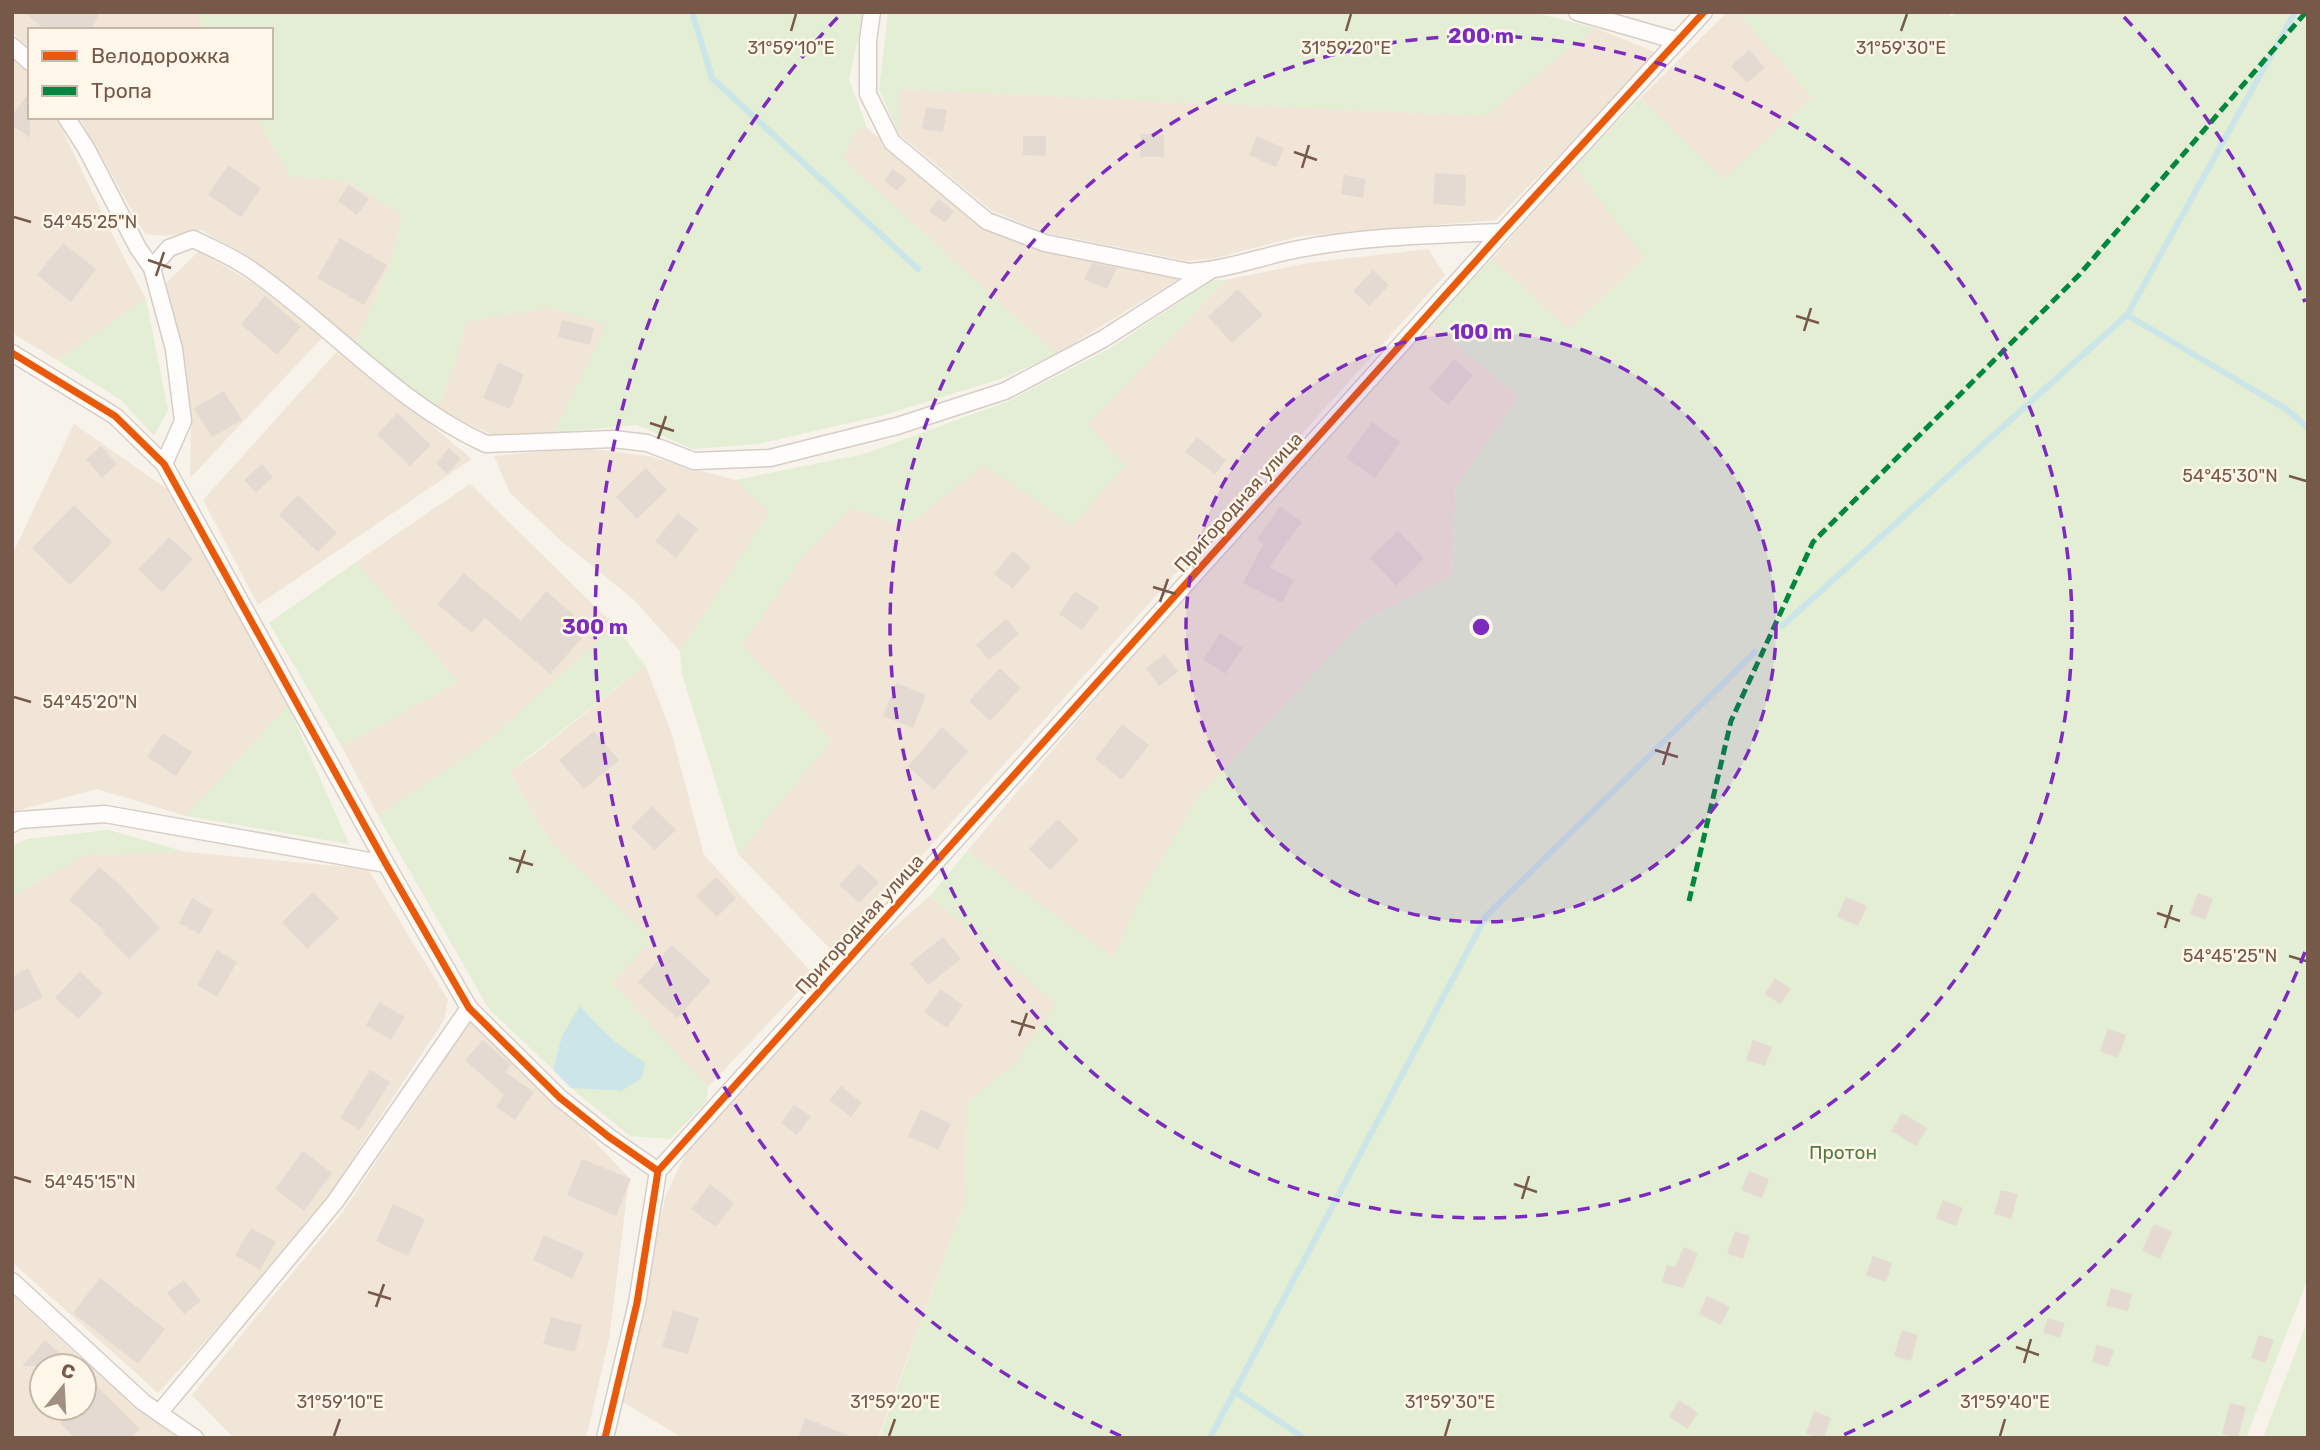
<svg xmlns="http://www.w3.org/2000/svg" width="2320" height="1450" viewBox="0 0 2320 1450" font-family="Rubik,sans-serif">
<rect width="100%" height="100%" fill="#f7f2ea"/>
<path fill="#f0e5d7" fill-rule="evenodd" d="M 12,12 L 196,12 L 206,30 L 30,30 L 30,49 L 12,32 Z
M 1727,12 L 1737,12 L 1812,97 L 1724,179 L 1640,98 Z
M 1595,28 L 1657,53 L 1496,220 L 1300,236 L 1215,258 L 1188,261 L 1047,233 L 992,211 L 899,134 L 898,89 L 1485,116 Z
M 12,56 L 30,72 L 30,117 L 56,117 L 117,244 L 146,299 L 57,360 L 12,333 Z
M 79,117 L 256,117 L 290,176 L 346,181 L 402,214 L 392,259 L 355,346 L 252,258 L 201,230 L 166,236 L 145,234 Z
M 867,128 L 981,223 L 1180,278 L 1056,354 L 843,159 L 856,130 Z
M 1574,167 L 1645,256 L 1569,330 L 1492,259 Z
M 1428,249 L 1445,275 L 834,953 L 738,854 L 831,741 L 742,645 L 801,559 L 851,507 L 905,527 L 984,464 L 1088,424 L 1226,280 L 1308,263 Z
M 199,251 L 271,294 L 323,337 L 190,478 L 191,417 L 164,285 Z
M 547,307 L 607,324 L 554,433 L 493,435 L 438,410 L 461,344 L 466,322 Z
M 1431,323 L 1519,397 L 1456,486 L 1451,576 L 1362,622 L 1198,797 L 1139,899 L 1114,958 L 967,851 L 1228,543 Z
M 339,349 L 472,459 L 258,605 L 203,500 Z
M 74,424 L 167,489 L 288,706 L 186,816 L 97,789 L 12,812 L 12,555 Z
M 585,448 L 647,456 L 735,480 L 770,512 L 680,651 L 633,599 L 559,539 L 510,493 L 494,456 Z
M 470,484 L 615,626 L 484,744 L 378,816 L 342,747 L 458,682 L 356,562 Z
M 645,665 L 671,731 L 704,855 L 814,975 L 708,1087 L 612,983 L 653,939 L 550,842 L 509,771 L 532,756 Z
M 186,852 L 368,869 L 448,1000 L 444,1020 L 330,1193 L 263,1278 L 158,1393 L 12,1262 L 12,897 L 86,854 Z
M 930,896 L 1056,1004 L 1014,1065 L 967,1102 L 966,1199 L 878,1438 L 683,1438 L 621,1401 L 666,1195 L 701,1123 L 875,944 Z
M 471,1020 L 572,1117 L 629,1178 L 609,1339 L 586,1438 L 234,1438 L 192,1395 L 342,1213 Z
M 12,1294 L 78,1356 L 177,1438 L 12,1438 ZM 42,1366 L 84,1366 L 84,1408 L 42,1408 Z"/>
<path fill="#e3eed4" d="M 196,12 L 864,12 L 849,79 L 867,128 L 856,130 L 843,159 L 1056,354 L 1006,377 L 888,414 L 758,444 L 693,449 L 637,425 L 554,433 L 606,324 L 547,307 L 466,322 L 461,344 L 438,410 L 355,346 L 392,259 L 402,214 L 346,181 L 290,176 L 256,117 L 271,117 L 271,30 L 206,30 Z
M 888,12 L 1532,12 L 1595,28 L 1486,116 L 899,89 L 899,134 L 879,90 Z
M 1737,12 L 1946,12 L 1952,17 L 1955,12 L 2308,12 L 2308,1278 L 2246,1438 L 879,1438 L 966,1199 L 967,1102 L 1014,1065 L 1055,1004 L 930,896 L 967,851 L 1114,958 L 1139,899 L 1198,797 L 1362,622 L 1451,576 L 1456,486 L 1519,397 L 1431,323 L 1492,259 L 1569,330 L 1644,257 L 1574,167 L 1640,98 L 1724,179 L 1812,97 Z
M 1213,280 L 1226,280 L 1088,424 L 1125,466 L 1072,526 L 984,465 L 905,527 L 851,507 L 801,559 L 742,645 L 831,741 L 738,854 L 682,674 L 680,651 L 770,512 L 735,480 L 864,454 L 1009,401 L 1109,349 Z
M 146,299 L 168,410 L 154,436 L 121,400 L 57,360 Z
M 356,562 L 458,682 L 342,747 L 269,623 Z
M 615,626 L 645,665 L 509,772 L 550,842 L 653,939 L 612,983 L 708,1087 L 706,1102 L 670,1139 L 630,1136 L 571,1088 L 621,1091 L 628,1053 L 602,1031 L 581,1007 L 562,1036 L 553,1070 L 489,1009 L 378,816 L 484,744 Z
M 288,706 L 349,844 L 186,816 Z
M 109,830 L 186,852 L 86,854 L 12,897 L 12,846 L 27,839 Z
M 2308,1319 L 2308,1438 L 2263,1438 Z"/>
<path fill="#cbe5e8" d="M 580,1006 C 600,1029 619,1048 645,1062 L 642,1078 L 621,1091 L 571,1088 L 553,1070 L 562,1036 Z"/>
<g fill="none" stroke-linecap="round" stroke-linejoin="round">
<path stroke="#cbe5e8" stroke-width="6" d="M 692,12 L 712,78 L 918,269
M 2127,315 L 2286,409 L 2308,428
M 1782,626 L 2127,315 L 2295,12
M 1234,1391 L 1304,1438
M 1210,1438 L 1486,916 L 1755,652"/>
</g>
<path fill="#e4dad1" d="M 24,12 L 100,12 L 91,30 L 45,30 Z
M 1749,50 L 1765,68 L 1747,83 L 1731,66 Z
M 30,92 L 30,138 L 12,125 L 12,115 Z
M 926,107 L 947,110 L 943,132 L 922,129 Z
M 1141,134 L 1164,135 L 1164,157 L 1140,157 Z
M 1023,136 L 1046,136 L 1046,156 L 1023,155 Z
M 1257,136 L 1284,148 L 1276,167 L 1249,155 Z
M 228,165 L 261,188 L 241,217 L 208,195 Z
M 893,169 L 907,179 L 897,191 L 884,181 Z
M 1435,173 L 1466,175 L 1465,206 L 1433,204 Z
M 1344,175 L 1366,179 L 1363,198 L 1341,194 Z
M 349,185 L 369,199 L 357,215 L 338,201 Z
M 939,199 L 954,211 L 945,223 L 929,211 Z
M 340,238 L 387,265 L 364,305 L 317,278 Z
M 63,243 L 96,269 L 71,302 L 37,275 Z
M 1092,263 L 1117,268 L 1107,289 L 1084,279 Z
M 1373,270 L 1389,285 L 1369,306 L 1353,291 Z
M 1238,289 L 1263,315 L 1232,343 L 1208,317 Z
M 265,296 L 301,327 L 277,355 L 241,324 Z
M 562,320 L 594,328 L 590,345 L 558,337 Z
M 1454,359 L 1473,375 L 1448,405 L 1429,389 Z
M 498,363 L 524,374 L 510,409 L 483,398 Z
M 224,391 L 242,420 L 212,437 L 194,408 Z
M 397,413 L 431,445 L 410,466 L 377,434 Z
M 1372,422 L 1400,442 L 1375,478 L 1346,458 Z
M 1197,437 L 1226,460 L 1215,474 L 1185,452 Z
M 101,446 L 117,464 L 102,478 L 86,459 Z
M 449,448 L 461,459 L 447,474 L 436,463 Z
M 262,464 L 273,477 L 256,493 L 244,480 Z
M 646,468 L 667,490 L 637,519 L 616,497 Z
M 298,495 L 337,533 L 318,552 L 279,515 Z
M 74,505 L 112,542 L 70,585 L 32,548 Z
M 1280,506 L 1302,522 L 1269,567 L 1294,580 L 1282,603 L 1243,583 L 1263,544 L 1257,539 Z
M 678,513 L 698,529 L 676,558 L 655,541 Z
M 1398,531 L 1424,558 L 1396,586 L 1370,558 Z
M 169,537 L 193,559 L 162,592 L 138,569 Z
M 1013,551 L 1031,567 L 1013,589 L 994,574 Z
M 464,573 L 521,621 L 546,591 L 590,629 L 550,674 L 485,618 L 472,633 L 437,604 Z
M 1075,591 L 1099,607 L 1082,630 L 1059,614 Z
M 1006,619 L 1019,634 L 989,660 L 976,645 Z
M 1220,633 L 1243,648 L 1225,674 L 1203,659 Z
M 1165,654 L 1178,672 L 1159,686 L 1146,668 Z
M 1000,668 L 1021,688 L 990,721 L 969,701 Z
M 896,683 L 926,695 L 913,728 L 883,716 Z
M 1122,724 L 1149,745 L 1122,780 L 1095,759 Z
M 942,727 L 968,751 L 934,790 L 908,766 Z
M 594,731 L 619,760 L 584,789 L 559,760 Z
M 163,733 L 192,752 L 176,776 L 147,757 Z
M 652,806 L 676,830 L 655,850 L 631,827 Z
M 1058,819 L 1079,840 L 1050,870 L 1029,849 Z
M 859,864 L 879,882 L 859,903 L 839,885 Z
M 99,867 L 119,884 L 160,928 L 129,959 L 103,933 L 105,931 L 69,900 Z
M 716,877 L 736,898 L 717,917 L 696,896 Z
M 313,892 L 339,918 L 307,949 L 282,922 Z
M 2198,893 L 2213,899 L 2205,920 L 2190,914 Z
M 1846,897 L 1867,906 L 1858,926 L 1837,917 Z
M 192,898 L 213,910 L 200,934 L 179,923 Z
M 943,937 L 961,959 L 928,985 L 910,963 Z
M 672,945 L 711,981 L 677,1018 L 638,982 Z
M 217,950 L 237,962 L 217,997 L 197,985 Z
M 28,968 L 43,997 L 12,1013 L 12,977 Z
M 80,971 L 103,993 L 78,1019 L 55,998 Z
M 1775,978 L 1791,989 L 1780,1004 L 1765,994 Z
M 940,989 L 963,1005 L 947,1028 L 924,1012 Z
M 379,1002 L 405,1017 L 391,1040 L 366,1025 Z
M 2108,1029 L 2126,1035 L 2118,1058 L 2100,1051 Z
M 483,1040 L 511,1065 L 505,1072 L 534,1092 L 515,1120 L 496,1107 L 504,1095 L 465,1060 Z
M 1753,1040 L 1772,1047 L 1765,1066 L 1746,1060 Z
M 370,1070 L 390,1082 L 360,1130 L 340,1118 Z
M 841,1086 L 862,1103 L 851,1117 L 829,1100 Z
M 794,1105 L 811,1116 L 797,1135 L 781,1123 Z
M 921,1109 L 951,1124 L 938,1150 L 908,1136 Z
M 1902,1113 L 1927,1128 L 1916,1146 L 1891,1131 Z
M 303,1151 L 332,1173 L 304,1211 L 275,1189 Z
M 582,1159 L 631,1179 L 616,1216 L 567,1195 Z
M 1749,1171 L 1769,1179 L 1762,1198 L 1741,1190 Z
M 710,1184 L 734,1203 L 716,1227 L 691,1209 Z
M 2001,1190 L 2018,1194 L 2011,1219 L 1994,1214 Z
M 1943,1200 L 1963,1208 L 1956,1226 L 1936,1218 Z
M 393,1204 L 425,1219 L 408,1256 L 376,1241 Z
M 2154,1224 L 2172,1232 L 2160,1259 L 2142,1250 Z
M 251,1228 L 276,1242 L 260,1270 L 235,1255 Z
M 1735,1231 L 1750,1236 L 1743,1259 L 1727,1254 Z
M 544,1235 L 584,1253 L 572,1279 L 533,1260 Z
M 1684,1247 L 1698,1254 L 1683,1288 L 1662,1282 L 1667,1265 L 1675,1267 Z
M 1873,1256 L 1892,1263 L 1886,1282 L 1866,1275 Z
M 100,1278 L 165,1329 L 138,1364 L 73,1313 Z
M 184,1280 L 201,1301 L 184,1314 L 167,1293 Z
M 2111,1288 L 2132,1294 L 2128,1311 L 2106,1306 Z
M 1707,1296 L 1730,1307 L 1721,1325 L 1699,1314 Z
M 673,1310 L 699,1318 L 688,1354 L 662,1347 Z
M 551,1317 L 582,1325 L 575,1352 L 543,1344 Z
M 2048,1318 L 2065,1323 L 2060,1338 L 2043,1333 Z
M 1902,1330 L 1918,1335 L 1911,1361 L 1894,1356 Z
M 2259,1335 L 2274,1340 L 2265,1363 L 2251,1358 Z
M 45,1340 L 74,1366 L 22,1366 Z
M 2097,1345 L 2114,1350 L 2108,1367 L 2092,1362 Z
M 97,1386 L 140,1429 L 131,1438 L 75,1438 L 60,1423 L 75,1408 L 84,1408 L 84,1399 Z
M 1679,1400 L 1698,1413 L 1687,1429 L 1669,1416 Z
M 2230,1403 L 2246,1407 L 2238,1438 L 2222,1434 Z
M 1814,1411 L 1831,1418 L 1824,1438 L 1806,1434 Z
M 805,1418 L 852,1437 L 851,1438 L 798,1438 Z"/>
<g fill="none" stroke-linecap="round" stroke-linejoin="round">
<g stroke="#d6cec6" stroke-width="19">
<path id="street" d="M 872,12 L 868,40 L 868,94 L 892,142 L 987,221 L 1045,243 L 1189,272 C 1227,270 1262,256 1299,249 C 1366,236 1435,235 1502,232
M 1577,12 L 1678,41
M 12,46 L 30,62
M 66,117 L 86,148 L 138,248 L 152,268 L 174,349 L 183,421 L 164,464
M 152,268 L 169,248 L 193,239 C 212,248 233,257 250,269 C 330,324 396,403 486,444 L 613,439 L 647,443 L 694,461 L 770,458 L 897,426 L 1005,391 L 1103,339 L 1211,270
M 12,353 L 115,416 L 164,464 L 386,864 L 469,1008 L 560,1098 L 609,1137 L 658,1171 L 637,1303 L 605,1438
M 12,824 L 19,820 L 105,814 L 386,864
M 658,1171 L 1502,232 L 1704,12
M 12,1281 L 143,1402 L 195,1438
M 160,1412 L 335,1202 L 469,1008"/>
</g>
<use href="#street" stroke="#fefdfc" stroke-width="16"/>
<path stroke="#00873e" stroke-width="5" stroke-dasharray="10 5" stroke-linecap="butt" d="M 1689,901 L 1731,721 L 1813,542 L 2079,275 L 2306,12"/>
<g stroke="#fff7ea" stroke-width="11">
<path id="cycleway" d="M 12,353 L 115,416 L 164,464 L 386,864 L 469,1008 L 560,1098 L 609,1137 L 658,1171 L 637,1303 L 605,1438
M 658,1171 L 1502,232 L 1704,12"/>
</g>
<use href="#cycleway" stroke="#e8590c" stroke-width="7"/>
</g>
<path fill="none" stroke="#765949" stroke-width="2.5" d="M 791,31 L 796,14M 1346,31 L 1351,14M 1901,31 L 1907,14M 1294,152 L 1317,160M 1302,168 L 1309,145M 14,217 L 31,222M 148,260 L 171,268M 156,276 L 164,252M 1796,316 L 1819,323M 1804,331 L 1811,308M 650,423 L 674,431M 658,439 L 666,416M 2289,476 L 2306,481M 1153,587 L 1176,594M 1160,602 L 1168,579M 14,697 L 31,702M 1655,750 L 1678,757M 1663,765 L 1670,742M 509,858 L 533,865M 517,873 L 525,850M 2157,913 L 2180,921M 2165,928 L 2172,905M 2289,956 L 2306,961M 1011,1021 L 1035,1028M 1019,1036 L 1027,1013M 14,1177 L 31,1182M 1514,1184 L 1537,1192M 1522,1199 L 1529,1176M 368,1292 L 391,1299M 376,1307 L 384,1284M 2016,1347 L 2039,1355M 2024,1363 L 2031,1339M 334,1436 L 340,1419M 889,1436 L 895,1419M 1445,1436 L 1450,1419M 2000,1436 L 2005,1419"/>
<circle cx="1481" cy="627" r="295" fill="#7b2cbf" fill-opacity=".12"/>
<g fill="none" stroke="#7b2cbf" stroke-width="3.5" stroke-dasharray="12 9">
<circle cx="1481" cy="627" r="295"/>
<circle cx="1481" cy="627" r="591"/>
<path d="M2305 952A886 886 0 0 1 1841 1436M1121 1436A886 886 0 0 1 838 17M2124 17A886 886 0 0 1 2305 302"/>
</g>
<g text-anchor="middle" stroke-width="5" stroke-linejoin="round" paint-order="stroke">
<g font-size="19" fill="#765949" stroke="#fff7ea">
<text transform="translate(1238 502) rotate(-48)" y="7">Пригородная улица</text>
<text transform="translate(859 924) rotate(-48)" y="7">Пригородная улица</text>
</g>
<g font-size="19" fill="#527c41" stroke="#fff7ea">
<text x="1843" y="1159">Протон</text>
</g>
</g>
<g font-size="18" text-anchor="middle" fill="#765949" stroke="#fff7ea" stroke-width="5" stroke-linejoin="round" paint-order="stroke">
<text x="791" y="54">31°59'10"E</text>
<text x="1346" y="54">31°59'20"E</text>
<text x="1901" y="54">31°59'30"E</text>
<text x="90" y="228">54°45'25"N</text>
<text x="2230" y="482">54°45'30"N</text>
<text x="90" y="708">54°45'20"N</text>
<text x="2230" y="962">54°45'25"N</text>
<text x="90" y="1188">54°45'15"N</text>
<text x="895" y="1408">31°59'20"E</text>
<text x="340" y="1408">31°59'10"E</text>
<text x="1450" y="1408">31°59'30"E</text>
<text x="2005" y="1408">31°59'40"E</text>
</g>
<circle cx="1481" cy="627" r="10" fill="#7b2cbf" stroke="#fff7ea" stroke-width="3.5"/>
<g font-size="21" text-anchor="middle" font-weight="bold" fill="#7b2cbf" stroke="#fff7ea" stroke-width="5" stroke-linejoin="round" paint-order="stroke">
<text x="1481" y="43">200 m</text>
<text x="1481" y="339">100 m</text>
<text x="595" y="634">300 m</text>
</g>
<rect width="2320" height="1450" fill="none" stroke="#765949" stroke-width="28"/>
<rect x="28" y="28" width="245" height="91" fill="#fff7ea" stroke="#c8b8aa" stroke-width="2"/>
<rect x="42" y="51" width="35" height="10" fill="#e8590c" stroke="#c8b8aa" stroke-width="2"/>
<text x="91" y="63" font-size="21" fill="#765949">Велодорожка</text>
<rect x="42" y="86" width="35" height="10" fill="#00873e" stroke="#c8b8aa" stroke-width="2"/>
<text x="91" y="98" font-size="21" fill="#765949">Тропа</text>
<g transform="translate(63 1387) rotate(18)"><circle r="33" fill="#fff7ea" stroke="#c8b8aa" stroke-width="2"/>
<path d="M0-5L12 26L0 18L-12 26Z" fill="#a38f81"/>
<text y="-10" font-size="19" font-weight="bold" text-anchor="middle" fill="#765949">С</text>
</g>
</svg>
